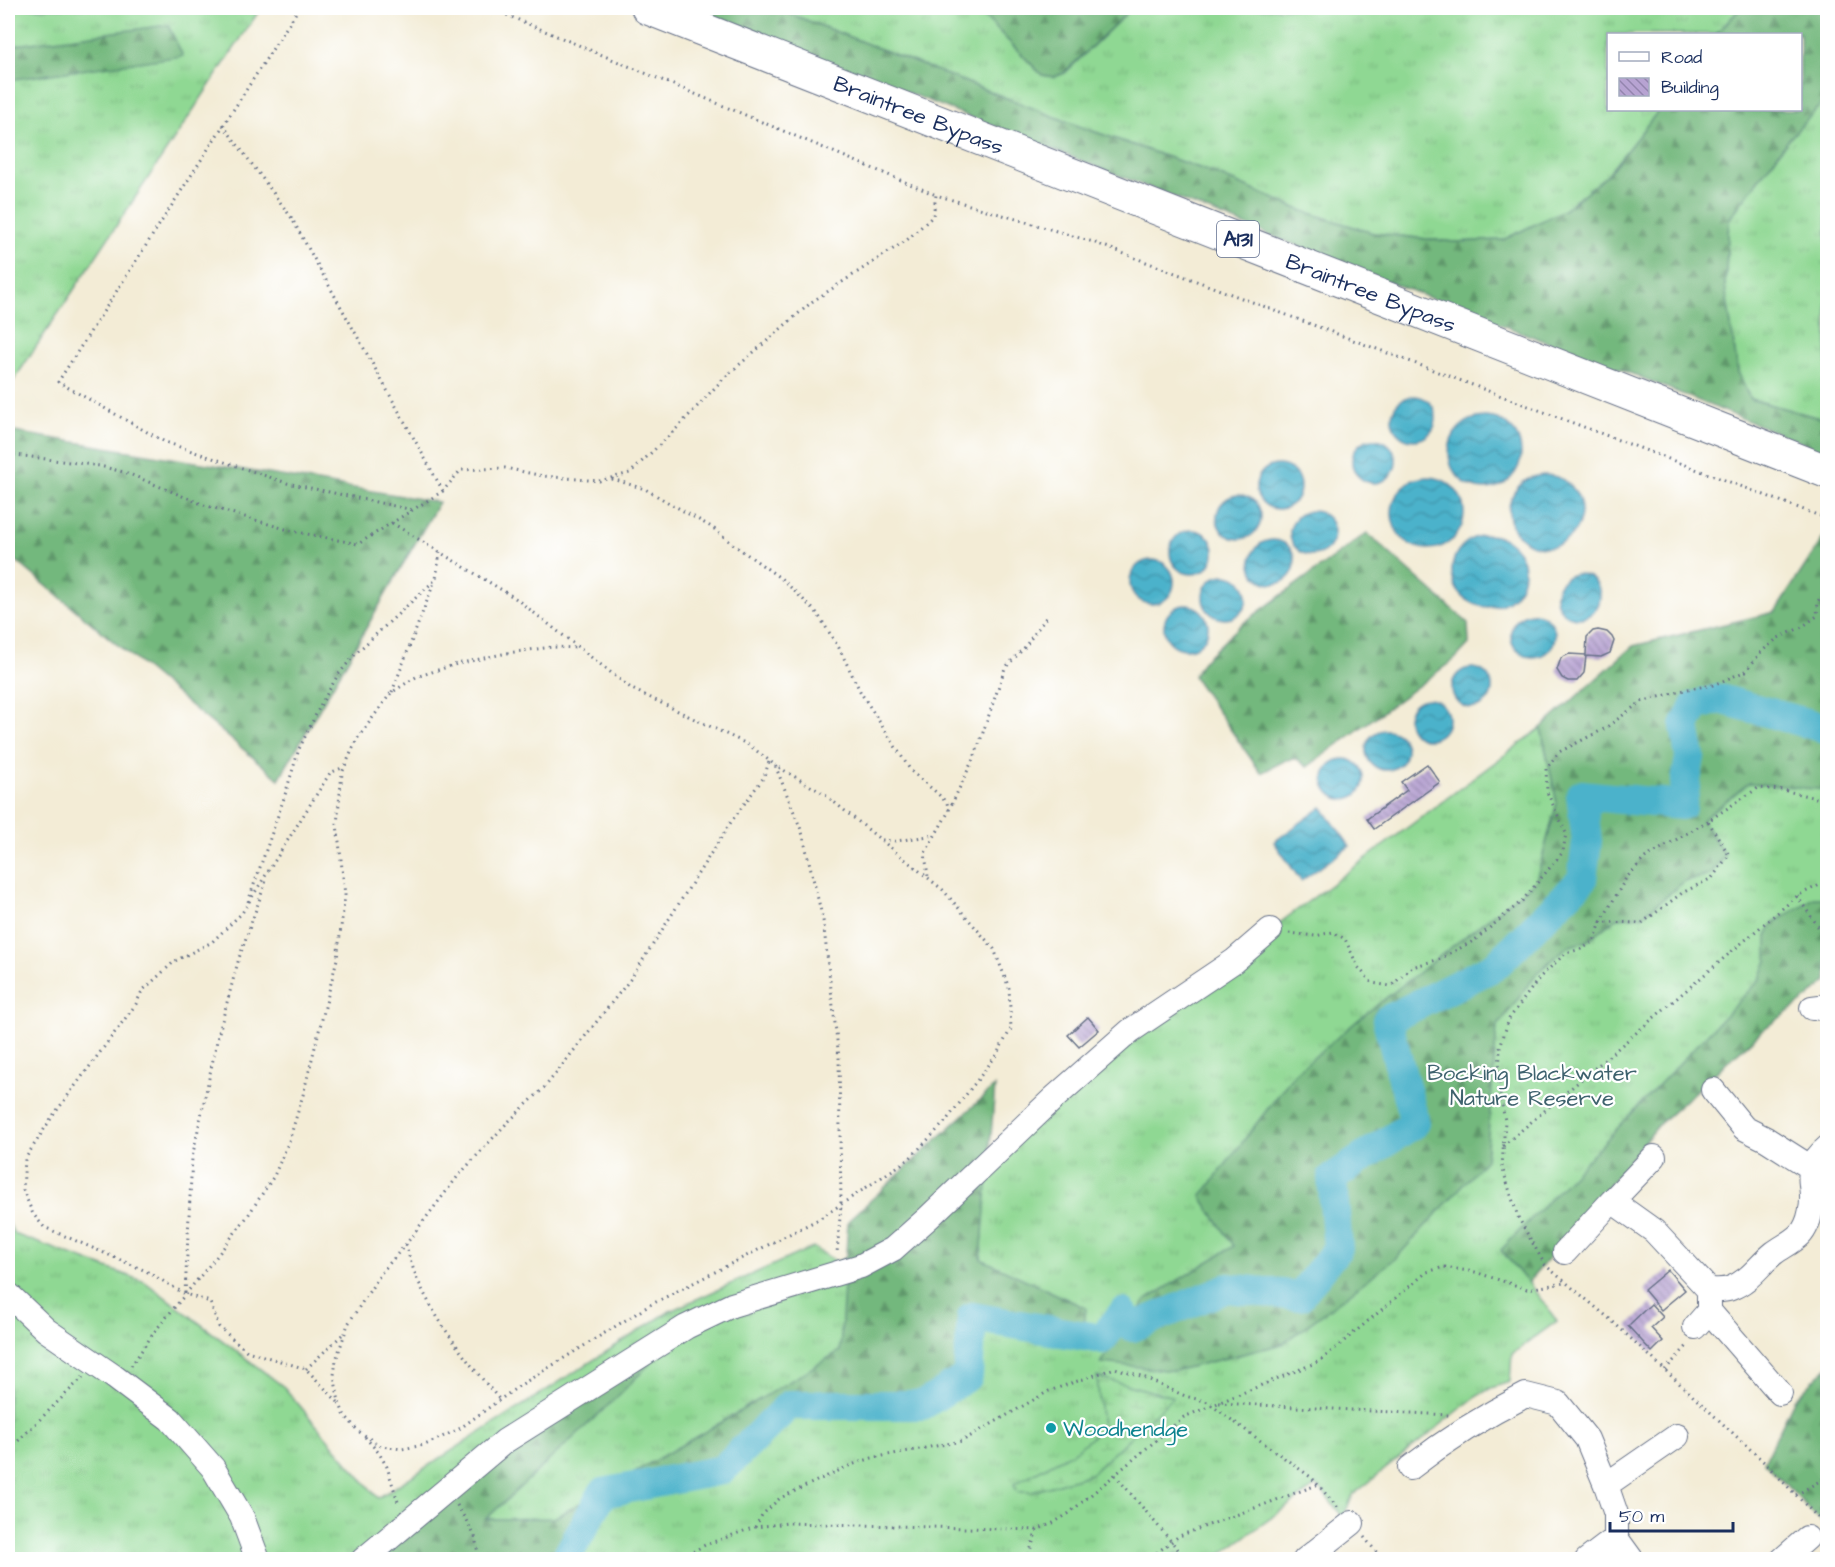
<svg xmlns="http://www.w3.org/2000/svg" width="1835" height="1567" viewBox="0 0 1835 1567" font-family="'Architects Daughter',sans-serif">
<defs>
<pattern id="grass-tufts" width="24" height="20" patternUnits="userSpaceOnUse" patternTransform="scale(1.5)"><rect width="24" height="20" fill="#8fd893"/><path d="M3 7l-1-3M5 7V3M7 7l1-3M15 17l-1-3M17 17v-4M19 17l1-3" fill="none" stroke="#7bba81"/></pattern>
<pattern id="forest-firs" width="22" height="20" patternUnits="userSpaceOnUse" patternTransform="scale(1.5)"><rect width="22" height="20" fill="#73b87d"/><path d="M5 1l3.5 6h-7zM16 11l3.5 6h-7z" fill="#5e966a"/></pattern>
<pattern id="wetland-marsh" width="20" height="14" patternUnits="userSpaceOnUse" patternTransform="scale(1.5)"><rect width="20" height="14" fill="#8fd893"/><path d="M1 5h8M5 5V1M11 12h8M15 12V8" fill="none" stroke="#7bba81"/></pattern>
<pattern id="water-waves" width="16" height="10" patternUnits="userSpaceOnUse" patternTransform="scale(1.5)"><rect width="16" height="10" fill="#4cb2cb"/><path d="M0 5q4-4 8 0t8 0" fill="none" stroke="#3e91a8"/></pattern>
<pattern id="building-back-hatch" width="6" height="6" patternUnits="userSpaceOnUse" patternTransform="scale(1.5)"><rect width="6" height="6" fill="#b7a3d2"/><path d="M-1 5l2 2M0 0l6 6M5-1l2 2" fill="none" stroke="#9485ae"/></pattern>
</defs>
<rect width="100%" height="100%" fill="#fff"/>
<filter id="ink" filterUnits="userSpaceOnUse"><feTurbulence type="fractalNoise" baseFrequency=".0167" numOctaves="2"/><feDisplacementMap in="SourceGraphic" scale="12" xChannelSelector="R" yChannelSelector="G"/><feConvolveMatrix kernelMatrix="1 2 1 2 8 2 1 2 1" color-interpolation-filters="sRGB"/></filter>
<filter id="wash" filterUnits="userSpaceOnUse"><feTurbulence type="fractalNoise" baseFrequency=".008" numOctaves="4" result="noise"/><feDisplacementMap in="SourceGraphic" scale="24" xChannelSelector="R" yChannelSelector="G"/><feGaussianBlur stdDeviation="1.35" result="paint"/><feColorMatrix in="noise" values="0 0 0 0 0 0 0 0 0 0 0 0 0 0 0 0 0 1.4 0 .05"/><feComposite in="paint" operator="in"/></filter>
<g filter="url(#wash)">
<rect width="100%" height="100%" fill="#f3ecd6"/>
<path fill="url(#grass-tufts)" stroke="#558478" stroke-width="1.5" d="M 8,8 L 261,8 L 8,389 Z
M 775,8 L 976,8 L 1042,75 L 1054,77 L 1065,73 L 1132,8 L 1741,8 L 1716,34 L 1608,34 L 1608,110 L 1659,110 L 1607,175 L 1564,210 L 1503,240 L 1454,242 L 1373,233 L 1300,210 L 1211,172 L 1081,127 Z
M 1827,98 L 1827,420 L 1750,399 L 1738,372 L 1725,286 L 1729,219 L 1789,139 Z
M 1541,728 L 1557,803 L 1536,881 L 1827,729 L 1827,981 L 1809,997 L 1765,1028 L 1661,1122 L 1528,1282 L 1557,1321 L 1512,1354 L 1510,1382 L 1491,1388 L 1474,1398 L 1353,1495 L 1343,1517 L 1317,1485 L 1214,1559 L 1183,1559 L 1177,1553 L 1169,1560 L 8,1559 L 8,1221 L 14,1234 L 145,1282 L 284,1387 L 378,1498 L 670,1311 L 813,1247 L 837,1262 L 929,1210 L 1270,930 Z"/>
<path fill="url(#forest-firs)" stroke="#47746e" stroke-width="1.5" d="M 693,8 L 775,8 L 1081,127 L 1211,172 L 1300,210 L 1373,233 L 1454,242 L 1503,240 L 1564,210 L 1607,175 L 1659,110 L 1800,110 L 1800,34 L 1716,34 L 1741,8 L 1827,8 L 1827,98 L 1789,139 L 1729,219 L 1725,286 L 1738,372 L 1750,399 L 1827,420 L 1827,453 L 1640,377 L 1425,296 Z
M 976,8 L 1132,8 L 1064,73 L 1054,77 L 1042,75 Z
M 168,25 L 183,56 L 8,80 L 8,46 Z
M 8,431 L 439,502 L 279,779 L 8,554 Z
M 1827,532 L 1827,790 L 1749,783 L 1702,820 L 1725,855 L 1710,875 L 1685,881 L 1642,916 L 1617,918 L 1587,941 L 1567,947 L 1537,973 L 1497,1027 L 1486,1160 L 1396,1258 L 1283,1344 L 1174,1371 L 1101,1363 L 1146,1300 L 1234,1246 L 1201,1197 L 1294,1074 L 1364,1015 L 1536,881 L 1557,803 L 1541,728 L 1633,646 L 1775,612 Z
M 1367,533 L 1468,623 L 1469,644 L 1455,659 L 1307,767 L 1297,759 L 1286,760 L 1261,773 L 1193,676 L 1204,660 L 1242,624 Z
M 1814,898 L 1827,898 L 1827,981 L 1809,997 L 1765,1028 L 1661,1122 L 1528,1283 L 1501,1250 L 1760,979 L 1767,960 L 1767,936 L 1773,923 Z
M 995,1086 L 981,1259 L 1086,1308 L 1083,1336 L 972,1317 L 968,1376 L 923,1405 L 789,1405 L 722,1470 L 603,1494 L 565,1559 L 364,1560 L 505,1441 L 686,1327 L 616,1398 L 486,1519 L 554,1518 L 715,1426 L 840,1351 L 848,1221 Z
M 1827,1367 L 1827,1528 L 1764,1462 L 1794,1400 Z"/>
<path fill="url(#wetland-marsh)" stroke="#558478" stroke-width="1.5" d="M 1097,1377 L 1173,1397 L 1091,1474 L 1032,1492 L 1017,1492 L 1014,1484 L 1077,1450 L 1102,1428 Z"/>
<path fill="url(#water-waves)" stroke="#347094" stroke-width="1.5" d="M1392 418a22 22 0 1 1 44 0a22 22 0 1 1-44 0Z
M1449 453a36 36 0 1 1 72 0a36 36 0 1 1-72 0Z
M1352 461a22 22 0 1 1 44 0a22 22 0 1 1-44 0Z
M1256 487a22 22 0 1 1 44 0a22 22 0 1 1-44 0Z
M1509 511a36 36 0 1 1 72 0a36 36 0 1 1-72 0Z
M1392 513a36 36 0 1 1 72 0a36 36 0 1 1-72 0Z
M1217 517a22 22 0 1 1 44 0a22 22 0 1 1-44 0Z
M1290 533a22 22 0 1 1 44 0a22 22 0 1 1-44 0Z
M1170 552a22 22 0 1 1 44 0a22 22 0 1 1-44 0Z
M1452 571a36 36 0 1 1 72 0a36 36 0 1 1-72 0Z
M1251 562a22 22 0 1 1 44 0a22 22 0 1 1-44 0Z
M1130 582a22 22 0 1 1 44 0a22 22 0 1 1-44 0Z
M1556 596a22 22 0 1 1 44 0a22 22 0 1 1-44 0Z
M1203 597a22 22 0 1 1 44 0a22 22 0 1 1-44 0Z
M1164 627a22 22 0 1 1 44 0a22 22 0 1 1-44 0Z
M1511 635a22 22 0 1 1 44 0a22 22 0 1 1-44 0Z
M1452 688a20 20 0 1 1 40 0a20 20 0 1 1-40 0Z
M1408 719a20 20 0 1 1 40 0a20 20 0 1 1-40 0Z
M1366 750a20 20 0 1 1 40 0a20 20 0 1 1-40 0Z
M1324 779a20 20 0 1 1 40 0a20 20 0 1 1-40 0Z
M 1322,807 L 1350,846 L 1301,881 L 1274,842 Z"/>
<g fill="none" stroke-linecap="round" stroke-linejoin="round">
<path stroke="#4cb2cb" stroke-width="30" d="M 565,1560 L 603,1493 L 722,1470 L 789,1405 L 923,1405 L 968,1376 L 972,1317 L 1102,1339 L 1123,1313 L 1133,1327 L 1227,1288 L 1300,1296 L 1338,1248 L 1332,1178 L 1415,1123 L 1387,1020 L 1495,966 L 1582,880 L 1587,841 L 1581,795 L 1682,805 L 1690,757 L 1685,726 L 1695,706 L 1720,699 L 1828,729"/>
</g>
<g id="blocks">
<path fill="url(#building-back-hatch)" d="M 1598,630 L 1607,632 L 1612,637 L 1614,641 L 1610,653 L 1601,657 L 1586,656 L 1584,673 L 1577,681 L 1568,681 L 1562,678 L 1557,670 L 1561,658 L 1569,654 L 1586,655 L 1587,637 L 1593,631 Z
M 1427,764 L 1440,782 L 1374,829 L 1367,819 L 1407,790 L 1401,782 Z
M 1088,1017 L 1099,1030 L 1079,1047 L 1068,1035 Z
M 1668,1270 L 1685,1290 L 1661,1310 L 1644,1290 Z
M 1651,1304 L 1663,1317 L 1651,1328 L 1663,1341 L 1652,1352 L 1628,1326 Z"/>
</g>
</g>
<g filter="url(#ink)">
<use href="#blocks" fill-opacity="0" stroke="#677188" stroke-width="1.5"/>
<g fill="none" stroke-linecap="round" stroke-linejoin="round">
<g stroke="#677188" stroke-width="26">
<path id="minor" d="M 1812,1008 L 1828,1006
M 1713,1090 L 1744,1128 L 1766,1139 L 1810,1167
M 1612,1201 L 1654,1157
M 1565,1252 L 1612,1201 L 1654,1231 L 1709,1290 C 1716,1290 1725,1291 1731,1288 C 1750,1281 1759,1265 1774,1253 C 1782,1247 1793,1242 1800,1235 C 1805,1230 1809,1220 1810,1214 C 1819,1184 1796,1174 1828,1147
M 8,1294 L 46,1330 L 113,1376 L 170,1419 L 213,1468 L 242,1517 L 258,1560
M 1709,1311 L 1780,1393
M 1695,1327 L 1709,1311 L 1709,1295
M 1410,1468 C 1447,1439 1484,1416 1526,1395 L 1558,1403 L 1587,1439 L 1606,1485 L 1616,1514 L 1616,1538 L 1632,1560
M 1606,1485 L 1677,1436
M 363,1560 L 505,1441 L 686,1327 L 732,1305 L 861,1266 L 893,1249 L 928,1218 L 1054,1098 L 1130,1031 L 1234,961 L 1270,930
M 1305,1560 L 1352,1523
M 1587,1560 L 1616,1538
M 1782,1560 L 1807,1538"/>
</g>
<g stroke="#677188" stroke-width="35">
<g id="highway">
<path id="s1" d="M 648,8 L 1828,472"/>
</g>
</g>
<path stroke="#677188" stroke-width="3" stroke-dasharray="1.5 4.5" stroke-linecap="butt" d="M 299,8 L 58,382 L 165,442 L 287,483 L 413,510
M 490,8 L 936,195
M 223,125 L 291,217 L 443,491
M 8,454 L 100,466 L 127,473 L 204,505 L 292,531 L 358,544 L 443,491 L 461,470 L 505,468 L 543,476 L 599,481 L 630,473 L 677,428 L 724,378 L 813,301 L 907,240 L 933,216 L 936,195 L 1093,242 L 1828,519
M 612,479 L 645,489 L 713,528 L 734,545 L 783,580 L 817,613 L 839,648 L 861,693 L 911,771 L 937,793 L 947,803 L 949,811 L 925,853 L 928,877
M 392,523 L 515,598 L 632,689 L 749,745 L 775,765 L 802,832 L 823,920 L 839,1058 L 841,1205 L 837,1253
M 392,692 L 435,580
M 769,762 L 764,777 L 731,822 L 632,977 L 545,1087 L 506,1124 L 458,1176 L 406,1244 L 382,1272 L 348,1324 L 336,1360 L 334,1375 L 339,1402 L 344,1414 L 358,1431 L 381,1446 L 402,1449 L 425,1445 L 459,1429 L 519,1386 L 650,1305 L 819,1219 L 909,1159 L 945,1122 L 995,1057 L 1011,1029 L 1009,988 L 994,949 L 943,890 L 824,794 L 775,765
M 1828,801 L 1783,790 L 1758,788 L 1708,821 L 1729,855 L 1712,878 L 1682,893 L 1642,923 L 1601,922 L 1594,942 L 1581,949 L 1566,953 L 1540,977 L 1509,1019 L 1500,1047 L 1499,1088 L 1505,1121 L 1502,1167 L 1518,1217 L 1545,1265 L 1611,1320 L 1764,1462 L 1828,1528
M 949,810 L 976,753 L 1005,668 L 1024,648 L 1047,616
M 882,840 L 896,841 L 935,835
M 1797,896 L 1828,941
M 248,902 L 284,798 L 299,749 L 321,704 L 338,675 L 357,652 L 436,579 L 440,552
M 1601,922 L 1626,878 L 1645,858 L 1708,821
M 1289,933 L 1315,936 L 1333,932 L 1345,939 L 1358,967 L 1372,983 L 1391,986 L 1412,967 L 1440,959 L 1475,940 L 1522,901 L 1563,852 L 1566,833 L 1547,792 L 1546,769 L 1559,752 L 1604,729 L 1641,702 L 1688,689 L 1713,685 L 1746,671 L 1761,652 L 1778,638 L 1802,627 L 1817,616 L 1818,601 L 1828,587
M 1503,1146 L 1797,896 L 1828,881
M 406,1244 C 418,1300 463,1357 500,1400
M 185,1293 L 192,1158 L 218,1036 L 239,958 L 267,878
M 131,1366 L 155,1331 L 217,1256 L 247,1217 L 274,1176 L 289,1141 L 303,1095 L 337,959 L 345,895 L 337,824 L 342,773 L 357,739 L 391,693 L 416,677 L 457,664 L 507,653 L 552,647 L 578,648
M 306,1369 L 344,1333
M 1665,1370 L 1688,1345
M 338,1402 L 306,1369 L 247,1351 L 219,1327 L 210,1302 L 185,1294 L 146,1271 L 44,1227 L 33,1214 L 23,1190 L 25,1159 L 52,1117 L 136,1004 L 142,991 L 175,961 L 212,942 L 242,913 L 330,773 L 344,767
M 1219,1403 L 1449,1415
M 1211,1405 L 1312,1478 L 1339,1509
M 365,1437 L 379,1453 L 387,1467 L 399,1505
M 8,1447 L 16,1443 L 83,1377
M 1115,1475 L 1187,1560
M 1796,1495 L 1828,1476
M 457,1505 L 475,1536 L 479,1560
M 755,1527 L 762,1515 L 780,1498 L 851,1465 L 872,1458 L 962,1441 L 1049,1391 L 1115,1368 L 1141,1376 L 1185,1396 L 1212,1403
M 1364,1537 L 1383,1560
M 677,1560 L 705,1545 L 755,1527 L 788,1523 L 1037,1530 L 1053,1523 L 1068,1514 L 1184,1417 L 1320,1361 L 1427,1272 L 1444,1267 L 1475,1272 L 1527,1289 L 1565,1283
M 1027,1560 L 1037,1530
M 1147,1560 L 1179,1536 L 1317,1485"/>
<use href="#minor" stroke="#fff" stroke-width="24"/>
<use href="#highway" stroke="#fff" stroke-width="33"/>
</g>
</g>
<circle fill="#0f9aa8" stroke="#fff" stroke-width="2" cx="1051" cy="1428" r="6"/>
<g text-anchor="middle" stroke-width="4.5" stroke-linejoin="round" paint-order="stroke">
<rect fill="#fff" stroke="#5f6d8e" stroke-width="1.5" x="1217" y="221" width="42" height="36" rx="4.5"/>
<g font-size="21" font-weight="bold" fill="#1b2f5e">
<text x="1238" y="246">A131</text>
</g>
<g font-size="22" fill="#1b2f5e" stroke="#fff">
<text dy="8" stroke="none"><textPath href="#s1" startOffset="291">Braintree Bypass</textPath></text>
<text dy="8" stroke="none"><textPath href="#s1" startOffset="777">Braintree Bypass</textPath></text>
</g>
<g font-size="22" fill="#3e626e" stroke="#fff">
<text x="1532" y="1080">Bocking Blackwater<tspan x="1532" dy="25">Nature Reserve</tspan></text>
</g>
<g font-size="22" fill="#0d838f" stroke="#fff" text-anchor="start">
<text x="1063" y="1436">Woodhendge</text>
</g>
</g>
<rect width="1835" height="1567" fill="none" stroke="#fff" stroke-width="30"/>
<rect x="1607" y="33" width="195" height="78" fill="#ffffff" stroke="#a4acbf" stroke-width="1.5"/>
<rect x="1619" y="52" width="30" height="9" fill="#ffffff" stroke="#a4acbf" stroke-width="1.5"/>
<text x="1661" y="63" font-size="18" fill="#1b2f5e">Road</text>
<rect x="1619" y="78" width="30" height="18" fill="url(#building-back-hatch)" stroke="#a4acbf" stroke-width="1.5"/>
<text x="1661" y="93" font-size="18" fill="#1b2f5e">Building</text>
<path d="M1610 1522v9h123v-9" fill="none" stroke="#1b2f5e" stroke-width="3"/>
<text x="1619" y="1522" font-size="18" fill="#1b2f5e" stroke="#ffffff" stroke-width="4.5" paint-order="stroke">50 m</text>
</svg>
